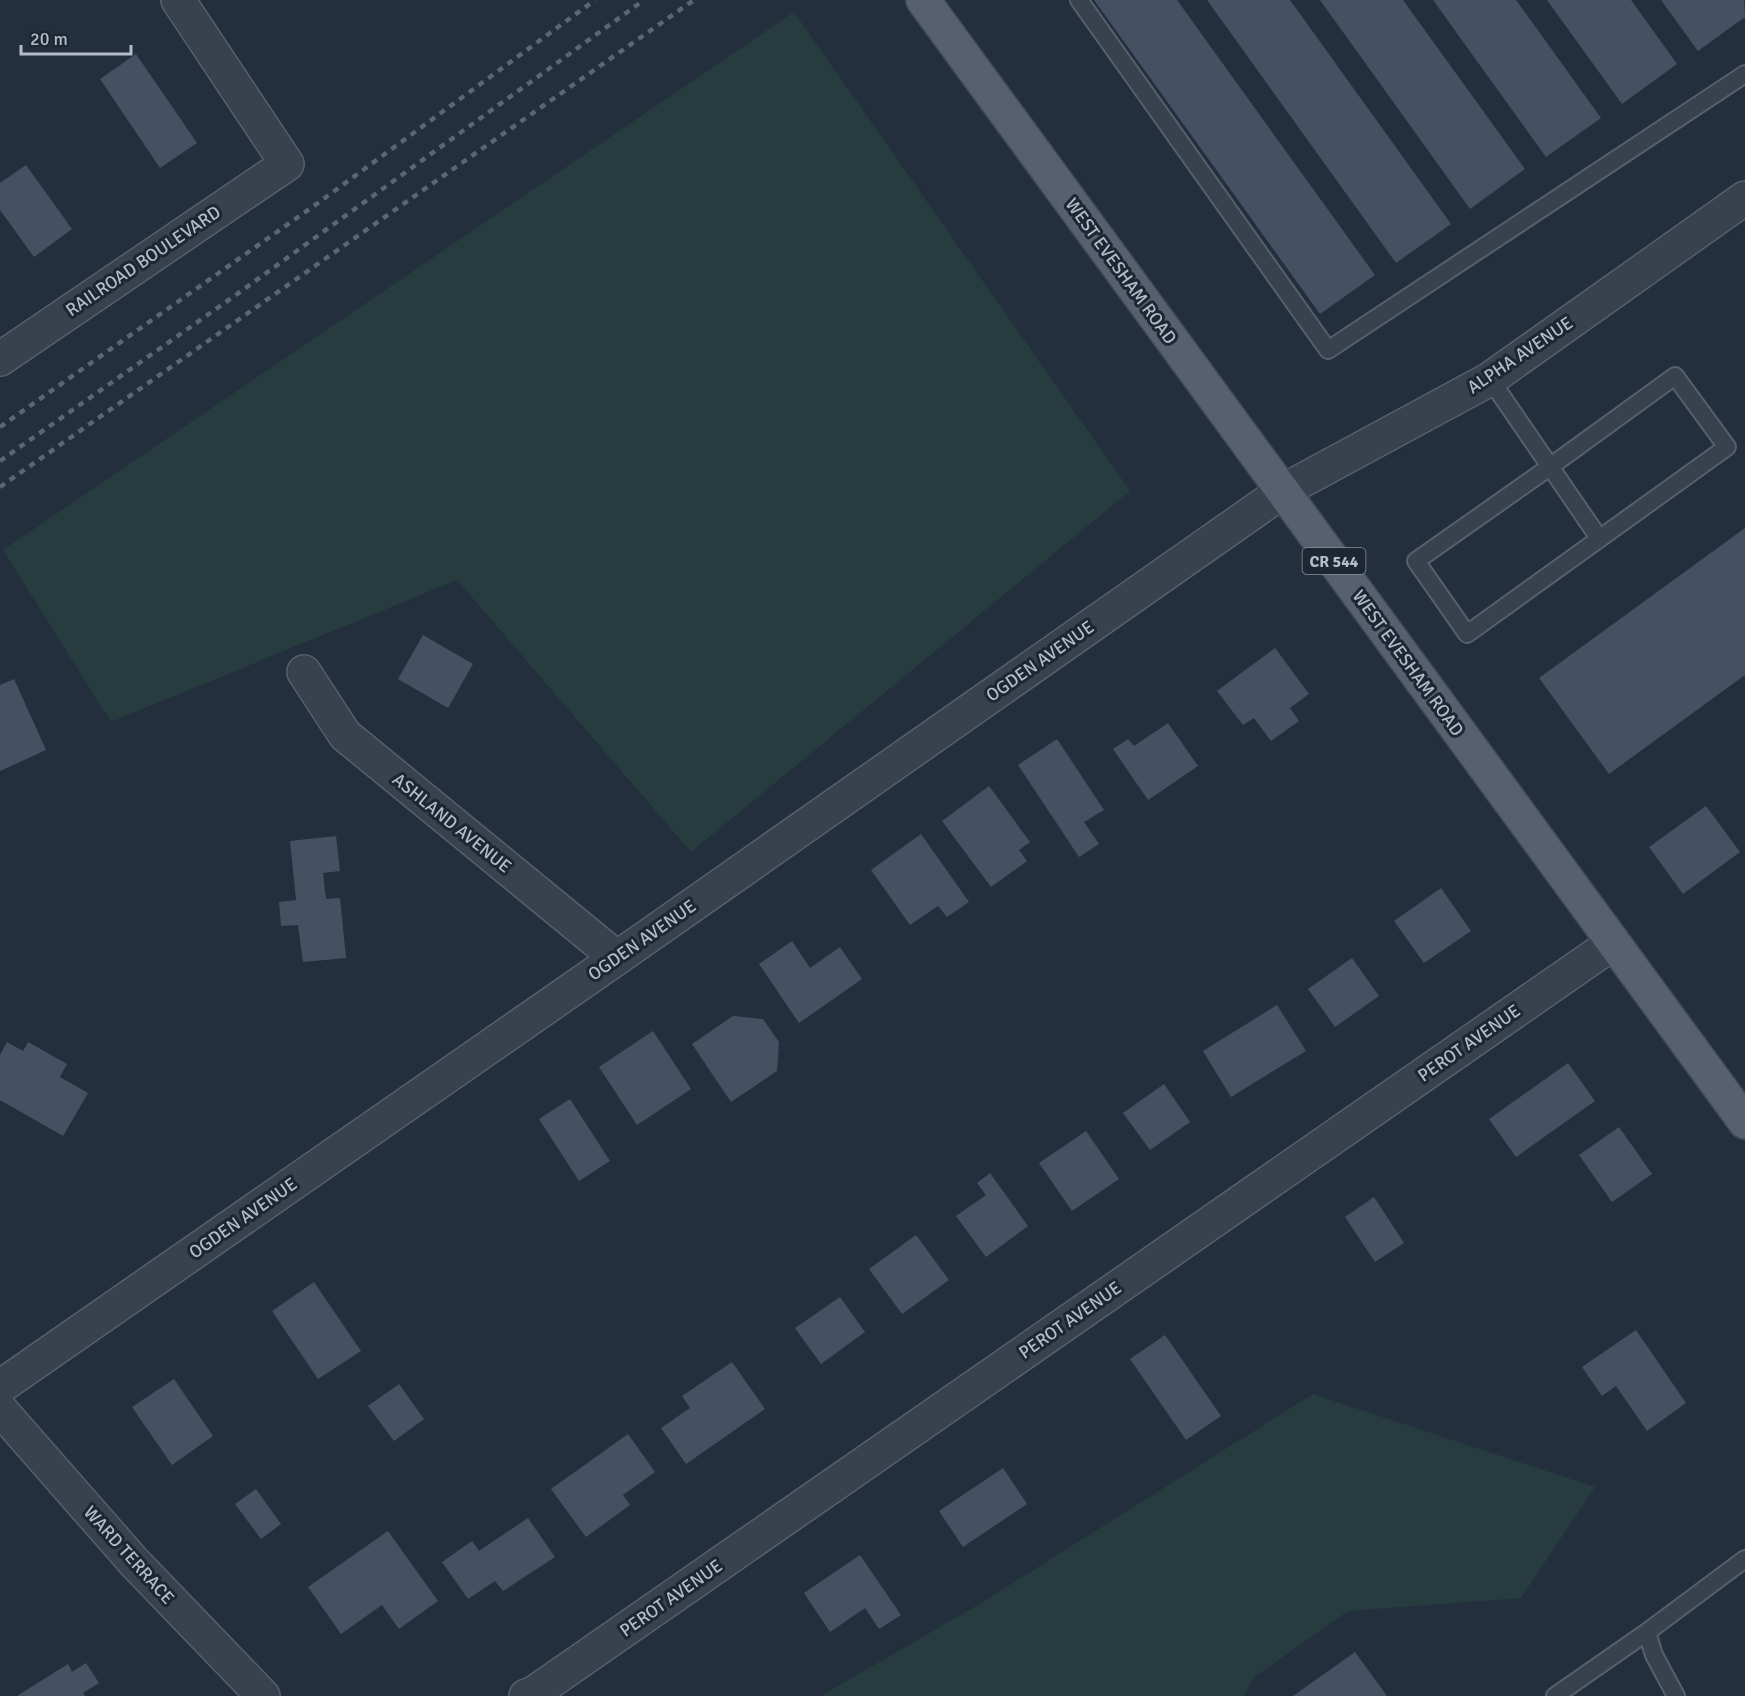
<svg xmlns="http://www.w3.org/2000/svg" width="1745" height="1696" viewBox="0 0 1745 1696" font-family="Signika,sans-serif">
<rect width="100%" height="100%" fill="#242f3e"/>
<path fill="#263c3f" d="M 794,12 L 1130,491 L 691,852 L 457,580 L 111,722 L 3,550 Z
M 1313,1394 L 1595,1487 L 1521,1598 L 1348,1611 L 1256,1676 L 1243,1696 L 821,1696 L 981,1603 Z"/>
<path fill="#455162" d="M 1094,0 L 1177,0 L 1375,275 L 1320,314 Z
M 1207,0 L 1290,0 L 1451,224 L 1396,263 Z
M 1320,0 L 1403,0 L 1525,169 L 1470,209 Z
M 1433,0 L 1516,0 L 1601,118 L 1546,157 Z
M 1547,0 L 1631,0 L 1677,64 L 1622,104 Z
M 1661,0 L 1744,0 L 1745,17 L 1698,51 Z
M 136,54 L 197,143 L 160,168 L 100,79 Z
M 26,165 L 72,229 L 34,257 L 0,210 L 0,183 Z
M 1745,528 L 1745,675 L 1609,774 L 1539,678 Z
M 423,635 L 473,664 L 448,708 L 398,679 Z
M 1275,648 L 1309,694 L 1290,708 L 1299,721 L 1271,741 L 1254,718 L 1243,725 L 1217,691 Z
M 14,679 L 46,750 L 0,771 L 0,685 Z
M 1168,723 L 1198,766 L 1148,800 L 1113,749 L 1128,739 L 1134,746 Z
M 1057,739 L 1104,810 L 1084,822 L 1099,844 L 1079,857 L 1018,765 Z
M 989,786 L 1030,842 L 1019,850 L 1027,861 L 991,887 L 942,821 Z
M 1706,806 L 1740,852 L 1683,894 L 1649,847 Z
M 921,834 L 969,902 L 947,917 L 938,906 L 910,925 L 871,870 Z
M 336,836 L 340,871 L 323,873 L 326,899 L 340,898 L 346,958 L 303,962 L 298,925 L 281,926 L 279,902 L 296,900 L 290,841 Z
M 1441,888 L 1471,931 L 1424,963 L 1394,921 Z
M 792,941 L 810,968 L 840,947 L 862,979 L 799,1023 L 759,964 Z
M 1352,958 L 1379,996 L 1335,1027 L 1308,989 Z
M 1277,1005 L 1306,1051 L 1231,1097 L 1203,1051 Z
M 733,1016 L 763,1019 L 779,1042 L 777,1071 L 731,1102 L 692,1044 Z
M 653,1031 L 691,1089 L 637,1125 L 599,1067 Z
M 7,1042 L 23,1051 L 28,1042 L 67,1064 L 60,1077 L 88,1093 L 63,1136 L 0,1100 L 0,1055 Z
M 1568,1063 L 1595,1101 L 1516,1157 L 1489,1119 Z
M 1164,1084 L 1190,1122 L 1150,1150 L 1123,1113 Z
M 570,1099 L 610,1161 L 579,1181 L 539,1119 Z
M 1619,1127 L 1652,1174 L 1612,1202 L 1579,1155 Z
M 1086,1131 L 1119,1179 L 1072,1211 L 1039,1163 Z
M 990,1173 L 1028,1226 L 986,1257 L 956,1216 L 986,1195 L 977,1183 Z
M 1374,1197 L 1404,1243 L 1375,1262 L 1345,1217 Z
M 916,1235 L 949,1280 L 902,1314 L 869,1269 Z
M 314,1282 L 361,1351 L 318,1379 L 272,1311 Z
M 840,1297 L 865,1332 L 821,1364 L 795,1328 Z
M 1636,1330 L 1686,1403 L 1647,1431 L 1616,1386 L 1602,1396 L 1582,1367 Z
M 1165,1335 L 1221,1416 L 1186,1440 L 1130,1359 Z
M 732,1362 L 765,1409 L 686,1464 L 661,1428 L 690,1408 L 682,1396 Z
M 174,1379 L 213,1436 L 172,1465 L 132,1407 Z
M 399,1384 L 424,1419 L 394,1441 L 368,1406 Z
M 628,1434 L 655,1472 L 623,1495 L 630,1505 L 586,1537 L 551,1489 Z
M 1003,1468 L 1027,1504 L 963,1547 L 939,1511 Z
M 256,1489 L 281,1524 L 261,1539 L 235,1504 Z
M 528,1518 L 555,1557 L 503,1591 L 495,1581 L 468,1599 L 442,1562 L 472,1541 L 479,1551 Z
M 388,1531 L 438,1601 L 399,1629 L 382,1605 L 341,1634 L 308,1587 Z
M 860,1555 L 901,1615 L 879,1629 L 865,1608 L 830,1632 L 804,1593 Z
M 1355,1652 L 1387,1696 L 1293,1696 Z
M 86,1663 L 99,1683 L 83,1693 L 85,1696 L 17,1696 L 68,1664 L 72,1672 Z"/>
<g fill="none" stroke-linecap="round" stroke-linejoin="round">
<g stroke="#565f6c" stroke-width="20">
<path id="lane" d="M 1079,0 L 1328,350 L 1745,74
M 1675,376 L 1727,447 L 1467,634 L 1416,561 L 1551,466 Z
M 1490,379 L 1599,538
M 1555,1696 L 1647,1632
M 1676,1696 L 1654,1655 L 1647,1632 L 1745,1559"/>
</g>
<g stroke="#565f6c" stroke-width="36">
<path id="street" d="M 0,359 L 287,164 L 178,0
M 304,672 L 345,735 L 617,958
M 0,1387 L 617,958 L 1283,491 L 1490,379 L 1745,198
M 0,1409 L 134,1562 L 263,1696
M 526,1696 L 534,1693 L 1613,943"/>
</g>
<g stroke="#414a57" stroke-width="36">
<path id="primary" d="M 923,0 L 1745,1122"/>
</g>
<use href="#lane" stroke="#38414e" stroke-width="16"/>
<use href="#street" stroke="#38414e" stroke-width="33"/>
<use href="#primary" stroke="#56606e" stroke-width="33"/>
<path stroke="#5a6575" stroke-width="4.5" stroke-dasharray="6 6" stroke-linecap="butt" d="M 0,427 L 318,203 L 595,0
M 0,461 L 233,297 L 644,0
M 0,487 L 694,0"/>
</g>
<g text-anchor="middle" stroke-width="6" stroke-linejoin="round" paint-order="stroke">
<rect fill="#1d2633" stroke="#878f9c" stroke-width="1.5" x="1302.5" y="548" width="63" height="26" rx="4.5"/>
<g font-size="16" font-weight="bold" fill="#b4bcc9">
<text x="1334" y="567">CR 544</text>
</g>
<g font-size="18" fill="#b4bcc9" stroke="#1d2633">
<text transform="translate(143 261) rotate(-34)" y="6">RAILROAD BOULEVARD</text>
<text transform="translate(1121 271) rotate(54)" y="6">WEST EVESHAM ROAD</text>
<text transform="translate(1520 355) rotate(-34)" y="6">ALPHA AVENUE</text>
<text transform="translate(1040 661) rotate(-35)" y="6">OGDEN AVENUE</text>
<text transform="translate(1408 663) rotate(54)" y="6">WEST EVESHAM ROAD</text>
<text transform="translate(452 823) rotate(39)" y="6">ASHLAND AVENUE</text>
<text transform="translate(642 940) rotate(-35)" y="6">OGDEN AVENUE</text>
<text transform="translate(1469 1043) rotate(-35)" y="6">PEROT AVENUE</text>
<text transform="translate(243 1218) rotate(-35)" y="6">OGDEN AVENUE</text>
<text transform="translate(1070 1320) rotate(-35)" y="6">PEROT AVENUE</text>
<text transform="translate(129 1555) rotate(48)" y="6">WARD TERRACE</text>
<text transform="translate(671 1598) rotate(-35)" y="6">PEROT AVENUE</text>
</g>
</g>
<path d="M21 45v9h110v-9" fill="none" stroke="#b4bcc9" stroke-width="3"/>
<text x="30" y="45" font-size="18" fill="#b4bcc9" stroke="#1d2633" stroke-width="4.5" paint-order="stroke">20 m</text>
</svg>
